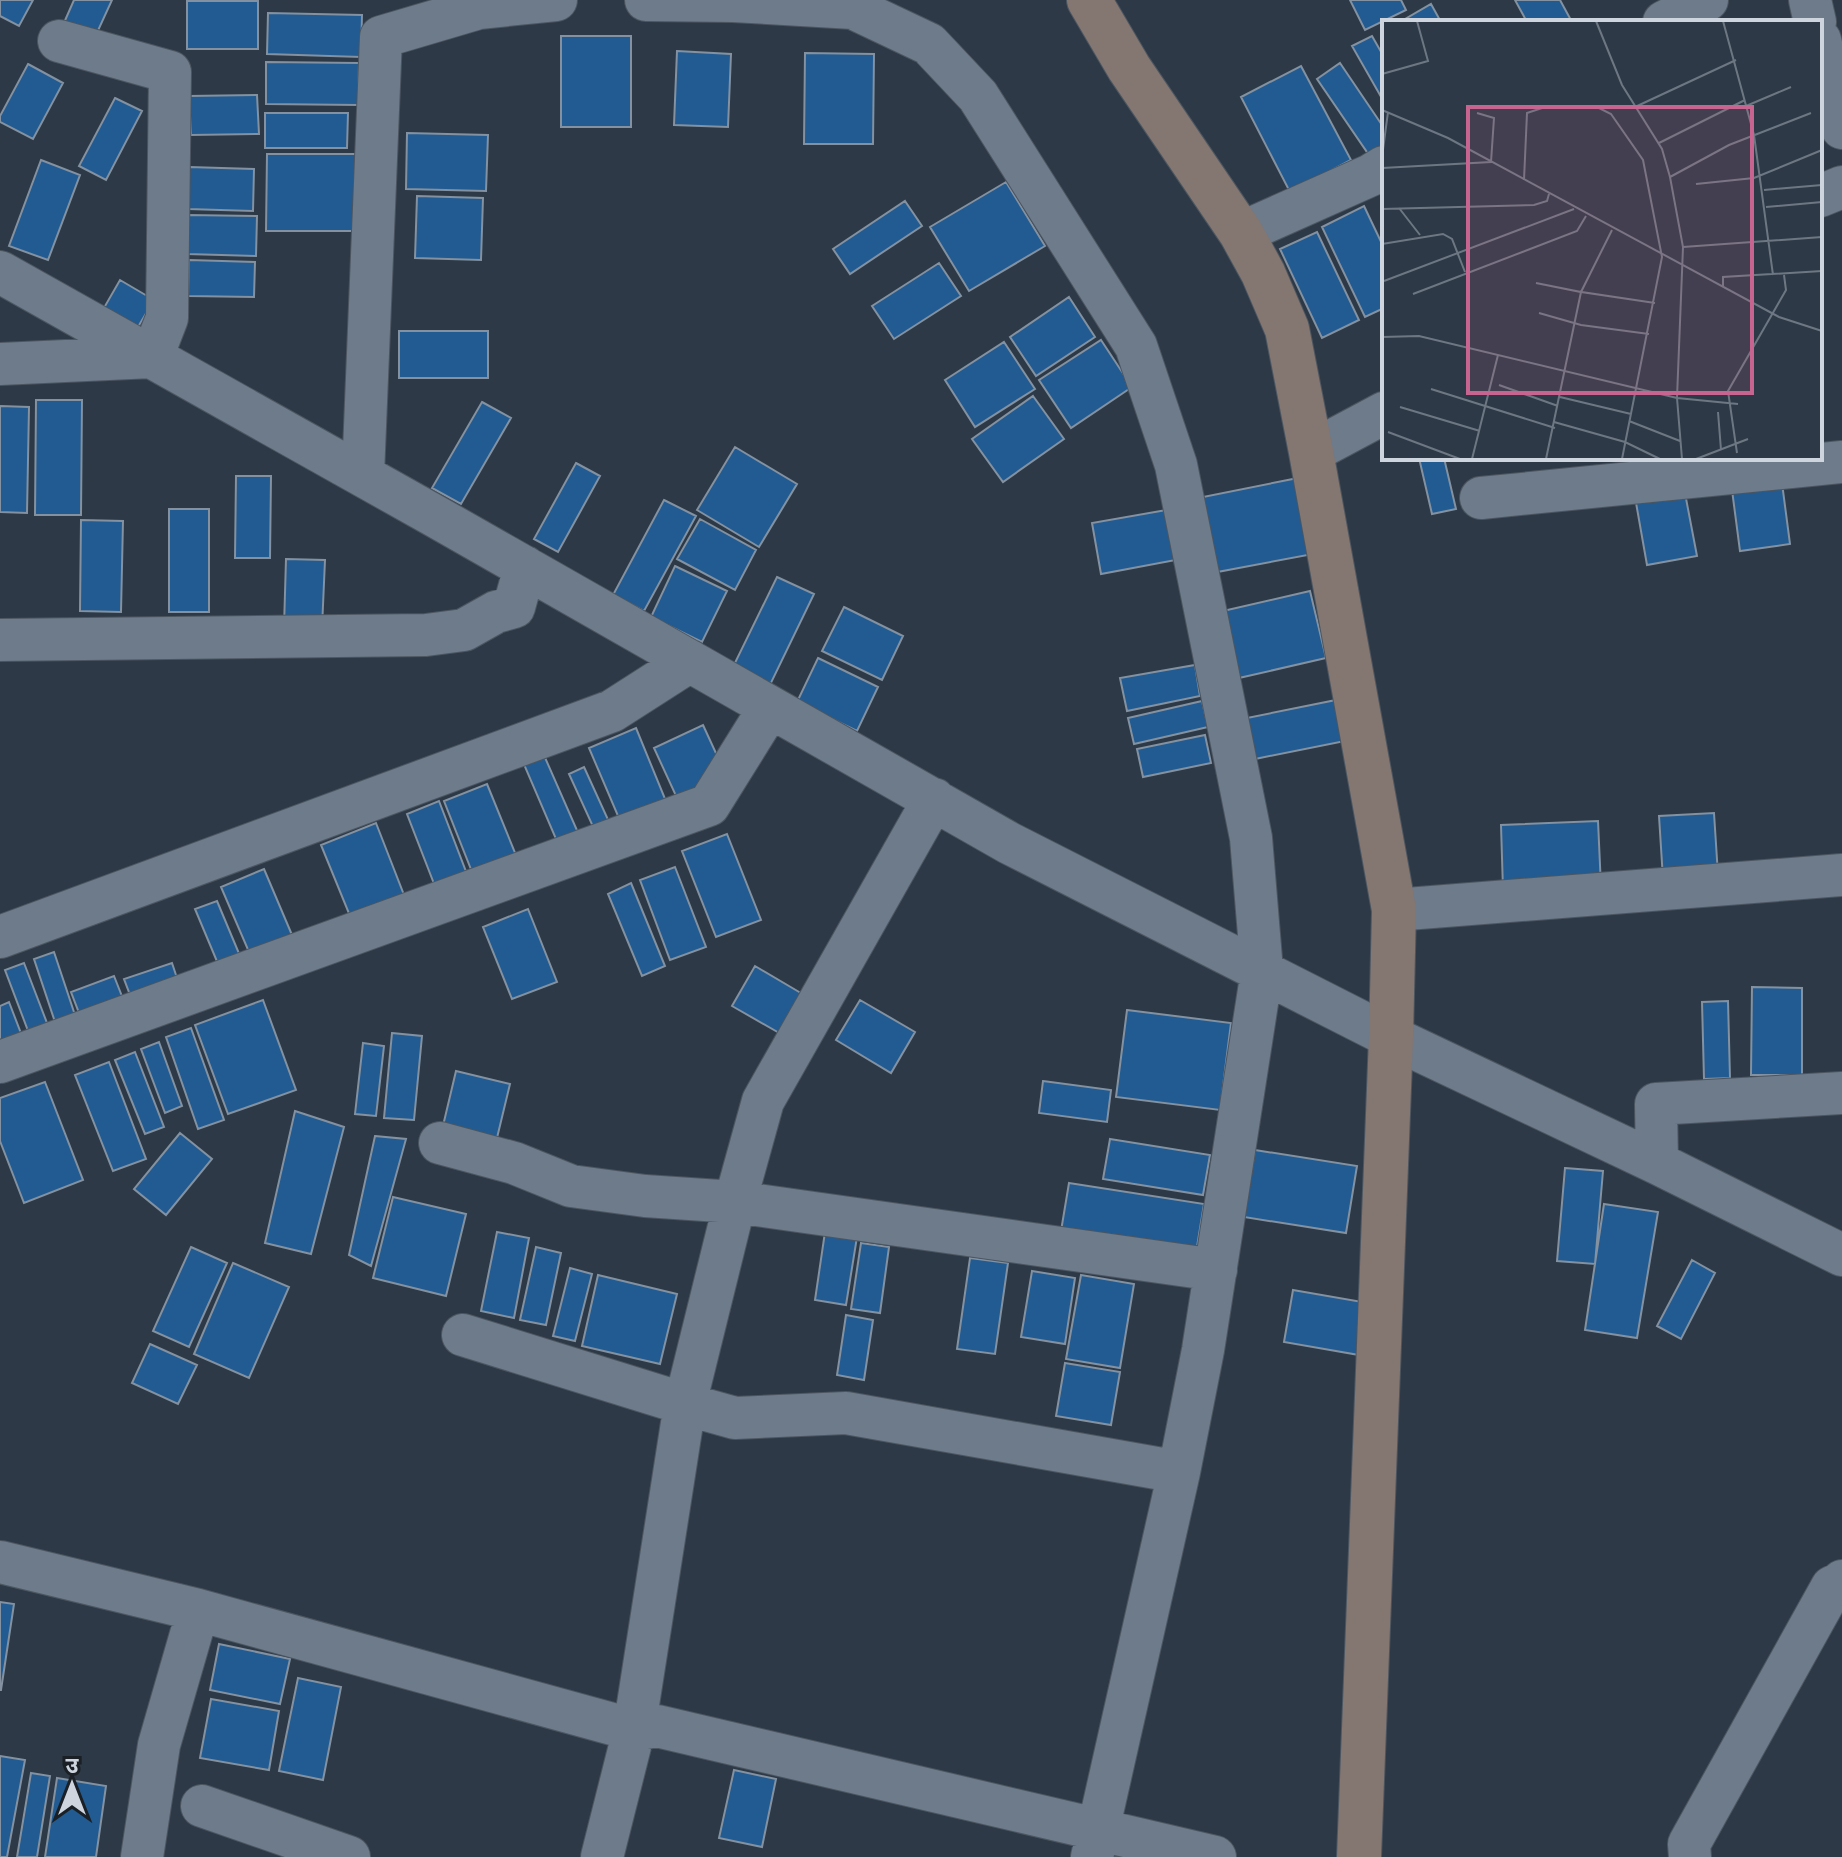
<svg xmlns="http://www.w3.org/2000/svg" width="1842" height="1857" viewBox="0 0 1842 1857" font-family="Quicksand,'Noto Sans Devanagari',sans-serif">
<rect width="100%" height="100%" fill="#2d3946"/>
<path fill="#215b92" stroke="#8391a0" stroke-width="2" d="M 0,0 L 33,0 L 19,26 L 0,16 Z
M 74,0 L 112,0 L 90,48 L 59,34 Z
M 1350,0 L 1401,0 L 1406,10 L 1365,30 Z
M 1515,0 L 1560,0 L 1572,22 L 1527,22 Z
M 187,1 L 258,1 L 258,49 L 187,49 Z
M 1431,4 L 1441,22 L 1400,22 Z
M 268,13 L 362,15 L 361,57 L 267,54 Z
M 561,36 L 631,36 L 631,127 L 561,127 Z
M 1372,36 L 1384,57 L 1384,102 L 1352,46 Z
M 677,51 L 731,54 L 728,127 L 674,125 Z
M 805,53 L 874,54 L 873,144 L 804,144 Z
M 266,62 L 359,63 L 358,105 L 266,104 Z
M 1340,63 L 1384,128 L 1384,145 L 1369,155 L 1317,79 Z
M 28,64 L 63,83 L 33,139 L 0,122 L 0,116 Z
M 1301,66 L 1351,160 L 1290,192 L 1241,97 Z
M 257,95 L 259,134 L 191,135 L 189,96 Z
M 115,98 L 142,111 L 106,180 L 79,166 Z
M 265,113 L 348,113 L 347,148 L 265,148 Z
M 407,133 L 488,135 L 486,191 L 406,189 Z
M 267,154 L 360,154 L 360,231 L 266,231 Z
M 41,160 L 80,175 L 48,260 L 9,246 Z
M 189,167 L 254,169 L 253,211 L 188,209 Z
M 1006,182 L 1045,246 L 969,291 L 930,227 Z
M 417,196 L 483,198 L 481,260 L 415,258 Z
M 905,201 L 922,226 L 850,274 L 833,249 Z
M 1364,206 L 1384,248 L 1384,308 L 1365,317 L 1322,227 Z
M 187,215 L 257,216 L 256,256 L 187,254 Z
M 1317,232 L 1359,320 L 1322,338 L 1280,249 Z
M 189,260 L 255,262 L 254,297 L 188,296 Z
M 939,263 L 961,296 L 894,339 L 872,306 Z
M 120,280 L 154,300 L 135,332 L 101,313 Z
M 1069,297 L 1095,337 L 1036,376 L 1010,337 Z
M 399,331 L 488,331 L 488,378 L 399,378 Z
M 1101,340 L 1132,387 L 1071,428 L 1039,380 Z
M 1004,342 L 1035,389 L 975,427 L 945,380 Z
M 1033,396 L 1064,439 L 1003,482 L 972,439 Z
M 36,400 L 82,400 L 81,515 L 35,515 Z
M 482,402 L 511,418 L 461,504 L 432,488 Z
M 0,406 L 29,407 L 27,513 L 0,512 Z
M 735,447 L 797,484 L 759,547 L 697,510 Z
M 1419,458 L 1444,458 L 1456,509 L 1432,514 Z
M 576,463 L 600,476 L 558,552 L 534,539 Z
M 236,476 L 271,476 L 270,558 L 235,558 Z
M 1298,478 L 1313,554 L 1212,573 L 1198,498 Z
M 1782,483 L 1790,544 L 1740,551 L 1732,490 Z
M 1684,488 L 1697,556 L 1647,565 L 1635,497 Z
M 664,500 L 696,516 L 644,611 L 613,595 Z
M 169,509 L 209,509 L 209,612 L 169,612 Z
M 1172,509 L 1181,559 L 1101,574 L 1092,523 Z
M 700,519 L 756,550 L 735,590 L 677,559 Z
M 81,520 L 123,521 L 121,612 L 80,611 Z
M 286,559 L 325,560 L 322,628 L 284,627 Z
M 675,566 L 727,591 L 702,642 L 651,617 Z
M 777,577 L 814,594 L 768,689 L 731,671 Z
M 1310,591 L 1326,658 L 1239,678 L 1223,611 Z
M 844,607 L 903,636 L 882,680 L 822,651 Z
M 818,658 L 878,687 L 857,731 L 797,702 Z
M 1195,665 L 1200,696 L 1127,711 L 1120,678 Z
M 1336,700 L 1345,741 L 1255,759 L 1247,718 Z
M 1202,701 L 1208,727 L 1134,744 L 1128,718 Z
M 703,725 L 726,775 L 677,798 L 654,748 Z
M 636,728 L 670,811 L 624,830 L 589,748 Z
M 1205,735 L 1211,763 L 1143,777 L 1137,749 Z
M 543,753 L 583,844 L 562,853 L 523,762 Z
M 584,767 L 610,824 L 595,831 L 569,774 Z
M 487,784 L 520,865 L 476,882 L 444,801 Z
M 439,801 L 470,882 L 438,894 L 407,814 Z
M 1714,813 L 1718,875 L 1663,879 L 1659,816 Z
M 1598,821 L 1601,887 L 1503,890 L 1501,825 Z
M 376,823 L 404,895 L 350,916 L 321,845 Z
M 727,834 L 761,920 L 716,937 L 682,851 Z
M 675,867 L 706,947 L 670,960 L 640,880 Z
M 264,869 L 295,942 L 252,959 L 221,887 Z
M 631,883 L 665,966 L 642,976 L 608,894 Z
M 217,901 L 243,963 L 221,971 L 195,909 Z
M 528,909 L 557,982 L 512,999 L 483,927 Z
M 54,952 L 76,1018 L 56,1025 L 34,959 Z
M 24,963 L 52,1036 L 33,1044 L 5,970 Z
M 172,963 L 182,993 L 135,1008 L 124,979 Z
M 755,966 L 811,999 L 788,1038 L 732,1006 Z
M 114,976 L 127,1009 L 84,1026 L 71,992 Z
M 1752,987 L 1802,988 L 1802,1075 L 1751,1075 Z
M 263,1000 L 296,1090 L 228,1114 L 195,1025 Z
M 860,1000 L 915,1032 L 891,1073 L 836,1040 Z
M 1728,1001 L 1730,1078 L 1704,1079 L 1702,1002 Z
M 9,1002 L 27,1049 L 0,1059 L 0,1006 Z
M 1127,1010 L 1231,1023 L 1220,1110 L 1116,1097 Z
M 191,1028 L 224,1120 L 198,1129 L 166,1037 Z
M 392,1033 L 422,1036 L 414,1120 L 384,1118 Z
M 159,1042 L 182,1106 L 165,1113 L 141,1049 Z
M 363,1043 L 384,1046 L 376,1116 L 355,1114 Z
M 135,1052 L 164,1127 L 145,1134 L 115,1060 Z
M 109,1062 L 146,1159 L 113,1171 L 75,1075 Z
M 456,1071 L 510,1084 L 496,1142 L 442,1130 Z
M 1043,1081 L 1111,1090 L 1107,1122 L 1039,1113 Z
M 45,1082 L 83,1180 L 24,1203 L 0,1141 L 0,1098 Z
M 295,1111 L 344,1127 L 311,1254 L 265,1243 Z
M 180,1133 L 212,1159 L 166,1215 L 134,1189 Z
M 375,1136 L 406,1139 L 371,1266 L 349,1255 Z
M 1110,1139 L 1210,1155 L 1203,1195 L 1103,1179 Z
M 1255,1150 L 1357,1166 L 1346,1233 L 1244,1217 Z
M 1565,1168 L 1603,1171 L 1595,1264 L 1557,1261 Z
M 1069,1183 L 1204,1204 L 1195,1259 L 1060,1237 Z
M 393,1197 L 466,1214 L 446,1296 L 373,1278 Z
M 1604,1204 L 1658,1212 L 1637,1338 L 1585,1330 Z
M 497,1232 L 529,1238 L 514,1318 L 481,1311 Z
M 825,1232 L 857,1237 L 846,1305 L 815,1300 Z
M 861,1243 L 889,1247 L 880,1313 L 851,1309 Z
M 191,1247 L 227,1263 L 189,1347 L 153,1331 Z
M 536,1247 L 561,1253 L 546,1325 L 520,1320 Z
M 970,1258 L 1008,1263 L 995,1354 L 957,1349 Z
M 1692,1260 L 1715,1273 L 1681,1339 L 1657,1326 Z
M 233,1263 L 289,1287 L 249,1378 L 194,1354 Z
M 570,1268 L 592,1274 L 575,1341 L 553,1336 Z
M 1032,1271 L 1075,1278 L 1065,1344 L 1021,1337 Z
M 598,1275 L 677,1294 L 660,1364 L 582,1346 Z
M 1081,1275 L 1134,1284 L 1120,1368 L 1066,1359 Z
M 1293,1290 L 1368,1303 L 1359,1355 L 1284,1342 Z
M 846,1315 L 873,1320 L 864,1380 L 837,1375 Z
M 150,1344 L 197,1365 L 178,1404 L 132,1383 Z
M 1065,1363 L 1120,1372 L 1111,1425 L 1056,1416 Z
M 0,1602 L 14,1604 L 1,1690 L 0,1690 Z
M 219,1644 L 290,1659 L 280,1704 L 210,1690 Z
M 298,1678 L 341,1687 L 323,1780 L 279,1771 Z
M 211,1699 L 279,1711 L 269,1770 L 200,1758 Z
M 0,1756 L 25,1760 L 7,1857 L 0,1857 Z
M 734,1770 L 776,1779 L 762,1847 L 719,1838 Z
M 31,1773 L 50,1776 L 37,1857 L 17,1857 Z
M 57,1778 L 106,1786 L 96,1857 L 45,1857 Z"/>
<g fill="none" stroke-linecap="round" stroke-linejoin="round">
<g stroke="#4c5661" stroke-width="44">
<path id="street" d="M 646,0 L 733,1 L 853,8 L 929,44 L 978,96 L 1136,346 L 1176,465 L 1251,838 L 1262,971 L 1203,1350 L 1179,1472 L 1092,1857
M 1810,0 L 1815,22
M 1664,22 L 1707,0
M 1820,40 L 1842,128
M 1820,196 L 1842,187
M 1241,233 L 1371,175 L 1384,167
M 0,272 L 433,515 L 1009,843 L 1391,1037 L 1657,1163 L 1842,1255
M 0,364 L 152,357 L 167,318 L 170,72 L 59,41
M 1311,452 L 1384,413
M 363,475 L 381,37 L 479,8 L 556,0
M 1481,498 L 1842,462
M 0,640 L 426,635 L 464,630 L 496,612 L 514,607 L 525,567
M 1394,910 L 1842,875
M 0,937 L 612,711 L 690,661
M 0,1062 L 709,805 L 770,707
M 440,1143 L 514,1163 L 571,1186 L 645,1196 L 735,1202 L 763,1101 L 934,799
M 1657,1163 L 1656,1104 L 1842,1093
M 463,1335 L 685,1404 L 735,1418 L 846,1413 L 1179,1472
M 0,1562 L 198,1610 L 634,1730 L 657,1726 L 1215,1857
M 202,1806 L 349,1857
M 142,1857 L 159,1745 L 198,1610
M 602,1857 L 634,1730 L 685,1404 L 735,1202 L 1216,1270
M 1690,1857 L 1689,1844 L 1832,1587 L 1841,1583 L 1842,1581"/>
</g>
<g stroke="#4c5661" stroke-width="46">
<path id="secondary" d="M 1089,0 L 1129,68 L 1241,233 L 1263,273 L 1287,329 L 1311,452 L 1394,910 L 1391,1037 L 1359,1857"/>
</g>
<use href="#street" stroke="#6d7b8a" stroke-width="42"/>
<use href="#secondary" stroke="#847670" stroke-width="44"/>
</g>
<g transform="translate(1382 20)">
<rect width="440" height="440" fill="#2d3946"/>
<path fill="none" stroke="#6d7783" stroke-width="2" d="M 214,1 L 240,65 L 280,129 L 288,157 L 301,227 L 295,378 L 300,439M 341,1 L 372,115 L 391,255M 0,54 L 46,41 L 35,1M 364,86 L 409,67M 253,87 L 354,40M 0,90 L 66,118 L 397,297 L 440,311M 277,123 L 363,80M 0,137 L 6,92M 0,148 L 109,142 L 112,98 L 95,93M 288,157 L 347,125 L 429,93M 142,160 L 145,93 L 160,88 L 217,88 L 229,94 L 261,140 L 280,237 L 240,439M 314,164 L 372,158 L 440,130M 382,170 L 440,165M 384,187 L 440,182M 17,188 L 38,215M 0,189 L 152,185 L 165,181 L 167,174M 0,224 L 61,214 L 70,219 L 83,252M 301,227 L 440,217M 2,261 L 192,189M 154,263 L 199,272 L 230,210M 341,266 L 341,257 L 440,251M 31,274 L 195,211 L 204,196M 157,293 L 199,305 L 267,314M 0,317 L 37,316 L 295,378 L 356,384M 117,365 L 176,386M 49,369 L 173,408M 178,377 L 249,394M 18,387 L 98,411M 336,392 L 339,430M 247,401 L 298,421M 172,402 L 243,422 L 278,439M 6,412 L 78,439M 355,433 L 346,371 L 404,270 L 402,255M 90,439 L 116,335M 164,439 L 199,272 L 273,283M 314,439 L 366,419"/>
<path fill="#c7648f" fill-opacity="0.15" stroke="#c7648f" stroke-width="4" d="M 86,87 L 370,87 L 370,373 L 86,373 Z"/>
<rect width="440" height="440" fill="none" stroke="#ced5de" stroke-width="4"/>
</g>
<g transform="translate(72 1785)" stroke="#1a2026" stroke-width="6" paint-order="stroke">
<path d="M0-6L14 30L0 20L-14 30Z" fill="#ced5de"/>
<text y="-12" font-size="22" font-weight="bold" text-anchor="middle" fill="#ced5de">उ</text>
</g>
</svg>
